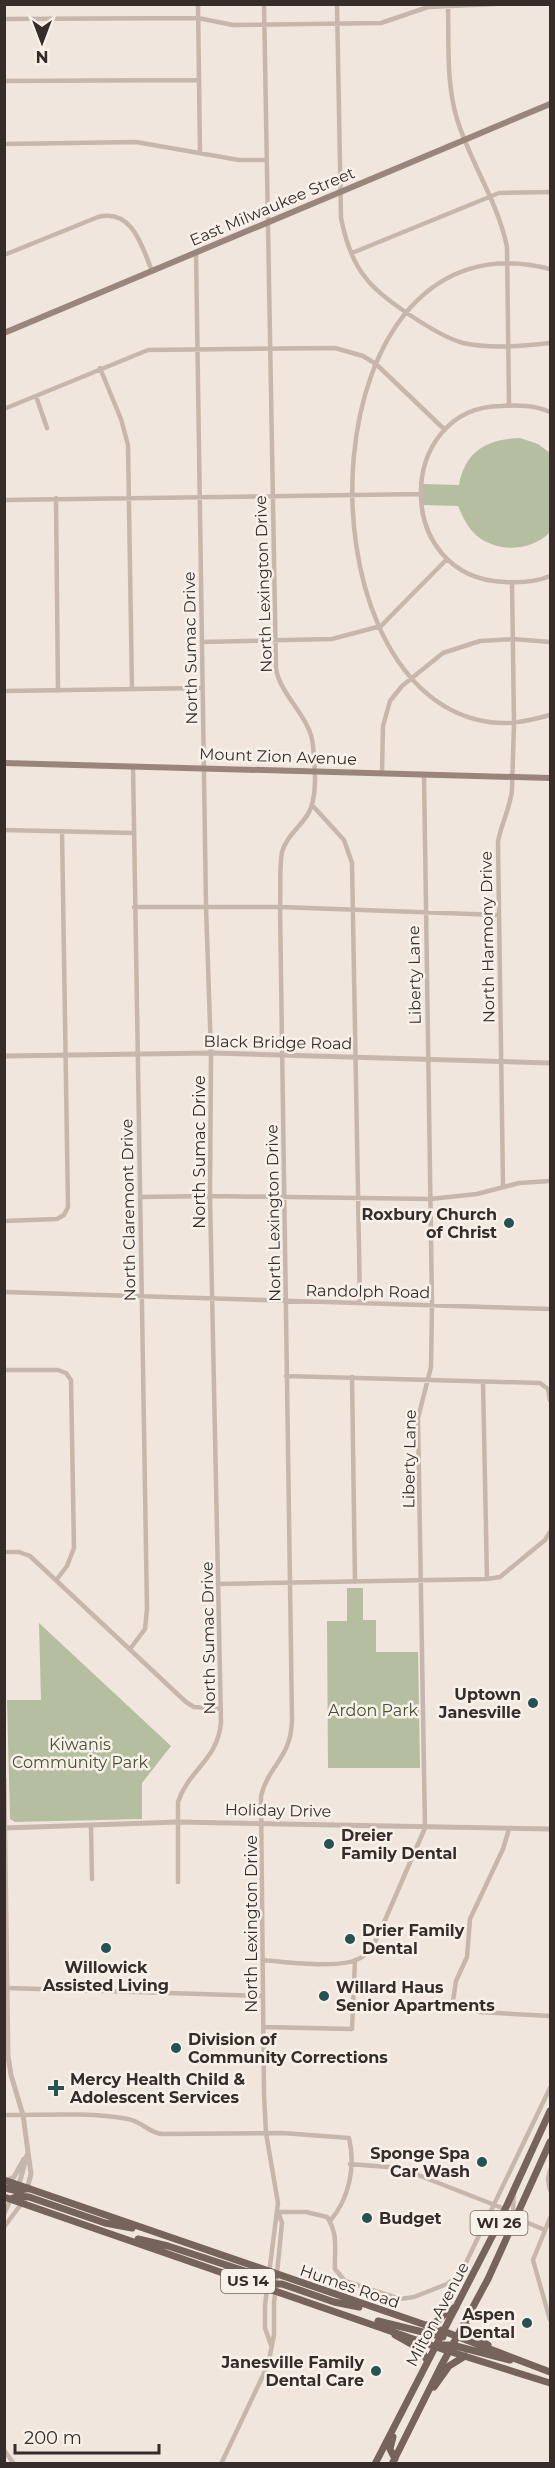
<svg xmlns="http://www.w3.org/2000/svg" width="555" height="2468" viewBox="0 0 555 2468" font-family="Montserrat,sans-serif">
<rect width="100%" height="100%" fill="#f0e6de"/>
<path fill="#b6bea0" d="M 520,438 L 538,444 L 550,453 L 550,532 C 531,552 497,553 476,535 C 467,527 463,517 458,506 L 423,505 L 422,484 L 459,485 C 465,451 487,439 520,438 Z
M 347,1588 L 363,1588 L 363,1620 L 376,1620 L 376,1652 L 418,1652 L 420,1768 L 328,1768 L 327,1621 L 347,1621 Z
M 39,1623 L 171,1746 L 142,1783 L 142,1819 L 15,1822 L 10,1819 L 7,1700 L 41,1700 Z"/>
<g fill="none" stroke-linecap="round" stroke-linejoin="round">
<path stroke="#c7b6ab" stroke-width="4.5" d="M 198,4 L 200,153
M 264,4 L 276,669 C 281,697 311,717 313,746 C 315,766 318,797 308,814 C 300,827 286,837 282,852 C 279,869 281,890 280,907 L 292,1720 C 291,1759 269,1764 261,1796 L 264,2094 L 266,2133 L 278,2203 L 265,2305 L 265,2328 L 271,2345
M 337,4 L 341,218 C 345,238 352,261 365,277 C 380,298 438,336 463,343 C 490,349 523,346 550,343
M 448,5 C 449,42 446,83 457,119 C 470,162 498,202 507,247 L 509,405
M 4,19 L 198,18 L 233,25 L 381,23 L 428,7 L 495,4
M 4,81 L 199,80
M 4,144 L 136,142 L 239,160 L 267,160
M 352,253 L 499,193 L 550,192
M 4,255 L 98,217 C 132,208 142,246 152,271
M 550,269 C 307,206 292,684 483,721 C 506,726 528,721 550,715
M 100,368 L 121,419 L 128,445 L 132,689
M 36,396 L 47,428
M 4,409 L 148,350 L 335,348 L 363,356 L 376,364 L 445,430
M 550,412 C 535,405 518,405 501,406 C 396,407 391,578 505,582 C 521,583 536,582 550,576
M 56,498 L 58,691
M 4,500 L 423,494
M 202,642 L 332,639 L 381,626 L 446,560
M 4,691 L 202,688
M 382,773 L 383,726 L 390,701 L 402,686 L 443,653 L 480,641 L 513,639 L 550,642
M 312,805 L 344,840 L 352,863 L 360,1303
M 4,830 L 134,833
M 134,907 L 280,907 L 499,915
M 503,1186 L 498,842 C 501,824 510,809 512,790 L 514,723 L 512,582
M 140,1197 L 210,1196 L 430,1199 L 477,1194 L 519,1183 L 550,1181
M 4,1221 L 57,1219 L 64,1215 L 68,1207 L 62,831
M 4,1292 L 550,1309
M 4,1370 L 58,1370 L 66,1373 L 71,1380 L 74,1548 L 67,1566 L 57,1579
M 286,1376 L 540,1383 L 548,1389 L 550,1400
M 352,1377 L 355,1582
M 483,1382 L 487,1579
M 4,1552 L 19,1552 L 30,1556 L 186,1702 L 194,1707 L 221,1709
M 219,1584 L 487,1579 L 500,1577 L 545,1540 L 550,1532
M 130,1649 L 145,1629 L 147,1609 L 133,766
M 91,1825 L 92,1879
M 509,1829 L 503,1849 L 470,1919 L 467,1957 L 456,1981 L 453,2001 L 479,2012 L 550,2016
M 178,1882 L 178,1802 C 189,1769 218,1760 221,1722 L 210,1196 L 211,1053 L 206,907 L 196,252
M 263,1960 C 286,1962 344,1970 362,1957 C 370,1952 375,1942 379,1934 L 425,1828 L 418,1418 L 431,1367 L 432,1305 L 424,774
M 7,1988 L 263,1996
M 263,2027 L 352,2029 L 355,1960
M 4,2115 C 45,2115 88,2112 128,2119 C 141,2121 149,2133 162,2134 L 283,2133 L 349,2138 C 356,2167 349,2199 330,2221
M 350,2164 L 400,2168 L 505,2209 L 508,2229
M 550,2170 L 548,2179 L 550,2190
M 514,2192 L 513,2208 L 516,2218 L 545,2230
M 278,2212 L 306,2212 L 327,2217 C 339,2235 334,2249 335,2269 L 345,2281 L 400,2299 L 414,2297 L 447,2284 L 461,2273 L 550,2088
M 4,2214 L 11,2199
M 550,2218 L 533,2260 L 550,2320
M 4,2227 L 22,2203
M 4,2450 L 14,2464
M 221,2464 L 268,2365 L 274,2335 L 274,2303 L 282,2223 L 278,2212"/>
<path stroke="#c7b6ab" stroke-width="5" d="M 4,1056 L 211,1053 L 550,1063
M 4,1779 L 8,2056 L 11,2075 L 23,2115 L 31,2174 L 24,2200
M 5,1828 L 178,1822 L 550,1829
M 6,2181 L 14,2177 L 24,2159
M 18,2188 L 27,2155"/>
<path stroke="#9a857d" stroke-width="6" d="M 4,333 L 550,104
M 4,763 L 550,778"/>
<path stroke="#76635c" stroke-width="7" d="M 4,2180 L 443,2331 L 550,2372
M 4,2188 L 19,2191 L 28,2188
M 4,2197 L 445,2350 L 550,2383
M 11,2199 L 18,2196 L 29,2197 L 105,2223 L 132,2228
M 138,2239 L 168,2246 L 260,2276 L 277,2275
M 266,2288 L 272,2284 L 282,2284 L 334,2302 L 359,2307
M 378,2321 L 443,2337
M 465,2323 L 471,2333 L 488,2345
M 426,2325 C 441,2324 443,2311 456,2307
M 395,2335 L 420,2349 L 427,2360
M 437,2345 L 452,2345 L 510,2360
M 434,2387 L 449,2366 L 465,2356
M 393,2437 L 390,2449 L 395,2459
M 375,2464 L 496,2229 L 550,2111
M 392,2464 L 440,2368 L 488,2279 L 550,2142"/>
</g>
<g fill="#235352" stroke="#f8f1ea" stroke-width="2">
<circle cx="509" cy="1223" r="6"/>
<circle cx="533" cy="1703" r="6"/>
<circle cx="329" cy="1844" r="6"/>
<circle cx="350" cy="1939" r="6"/>
<circle cx="106" cy="1948" r="6"/>
<circle cx="324" cy="1996" r="6"/>
<circle cx="176" cy="2048" r="6"/>
<path d="M53 2079h6v6h6v6h-6v6h-6v-6h-6v-6h6z"/>
<circle cx="482" cy="2162" r="6"/>
<circle cx="367" cy="2218" r="6"/>
<circle cx="527" cy="2323" r="6"/>
<circle cx="376" cy="2371" r="6"/>
</g>
<g text-anchor="middle" stroke-width="5" stroke-linejoin="round" paint-order="stroke">
<g fill="#f8f1ea" stroke="#706764" stroke-width="1.5">
<rect x="470.5" y="2211" width="57" height="24" rx="4.5"/>
<rect x="221" y="2269" width="54" height="24" rx="4.5"/>
</g>
<g font-size="15" font-weight="bold" fill="#362c2a">
<text x="499" y="2228">WI 26</text>
<text x="248" y="2286">US 14</text>
</g>
<g font-size="16" fill="#362c2a" stroke="#f8f1ea">
<text transform="translate(272 206) rotate(-23)" y="6">East Milwaukee Street</text>
<text transform="translate(263 584) rotate(-92)" y="6">North Lexington Drive</text>
<text transform="translate(190 648) rotate(-91)" y="6">North Sumac Drive</text>
<text transform="translate(278 756) rotate(2)" y="6">Mount Zion Avenue</text>
<text transform="translate(487 937) rotate(-91)" y="6">North Harmony Drive</text>
<text transform="translate(414 975) rotate(-91)" y="6">Liberty Lane</text>
<text transform="translate(278 1042) rotate(1)" y="6">Black Bridge Road</text>
<text transform="translate(199 1152) rotate(-90)" y="6">North Sumac Drive</text>
<text transform="translate(128 1210) rotate(-91)" y="6">North Claremont Drive</text>
<text transform="translate(273 1213) rotate(-91)" y="6">North Lexington Drive</text>
<text transform="translate(368 1291) rotate(1)" y="6">Randolph Road</text>
<text transform="translate(409 1459) rotate(-89)" y="6">Liberty Lane</text>
<text transform="translate(208 1638) rotate(-91)" y="6">North Sumac Drive</text>
<text transform="translate(278 1810) rotate(1)" y="6">Holiday Drive</text>
<text transform="translate(251 1924) rotate(-90)" y="6">North Lexington Drive</text>
<text transform="translate(350 2286) rotate(19)" y="6">Humes Road</text>
<text transform="translate(437 2314) rotate(-62)" y="6">Milton Avenue</text>
</g>
<g font-size="16" font-weight="bold" fill="#362c2a" stroke="#f8f1ea" text-anchor="start">
<text x="497" y="1220" text-anchor="end">Roxbury Church<tspan x="497" dy="18">of Christ</tspan></text>
<text x="521" y="1700" text-anchor="end">Uptown<tspan x="521" dy="18">Janesville</tspan></text>
<text x="341" y="1841">Dreier<tspan x="341" dy="18">Family Dental</tspan></text>
<text x="362" y="1936">Drier Family<tspan x="362" dy="18">Dental</tspan></text>
<text x="106" y="1973" text-anchor="middle">Willowick<tspan x="106" dy="18">Assisted Living</tspan></text>
<text x="336" y="1993">Willard Haus<tspan x="336" dy="18">Senior Apartments</tspan></text>
<text x="188" y="2045">Division of<tspan x="188" dy="18">Community Corrections</tspan></text>
<text x="70" y="2085">Mercy Health Child &amp;<tspan x="70" dy="18">Adolescent Services</tspan></text>
<text x="470" y="2159" text-anchor="end">Sponge Spa<tspan x="470" dy="18">Car Wash</tspan></text>
<text x="379" y="2224">Budget</text>
<text x="515" y="2320" text-anchor="end">Aspen<tspan x="515" dy="18">Dental</tspan></text>
<text x="364" y="2368" text-anchor="end">Janesville Family<tspan x="364" dy="18">Dental Care</tspan></text>
</g>
<g font-size="16" fill="#485130" stroke="#f8f1ea">
<text x="373" y="1716">Ardon Park</text>
<text x="80" y="1750">Kiwanis<tspan x="80" dy="18">Community Park</tspan></text>
</g>
</g>
<rect width="555" height="2468" fill="none" stroke="#362c2a" stroke-width="12"/>
<g transform="translate(42 42) rotate(180)" stroke="#f8f1ea" stroke-width="4.5" paint-order="stroke">
<path d="M0-4.5L10 22L0 15L-10 22Z" fill="#362c2a"/>
<text y="-9" font-size="16" font-weight="bold" text-anchor="middle" fill="#362c2a">N</text>
</g>
<path d="M15 2444v9h144v-9" fill="none" stroke="#362c2a" stroke-width="3"/>
<text x="24" y="2444" font-size="18" fill="#362c2a" stroke="#f8f1ea" stroke-width="4.5" paint-order="stroke">200 m</text>
</svg>
